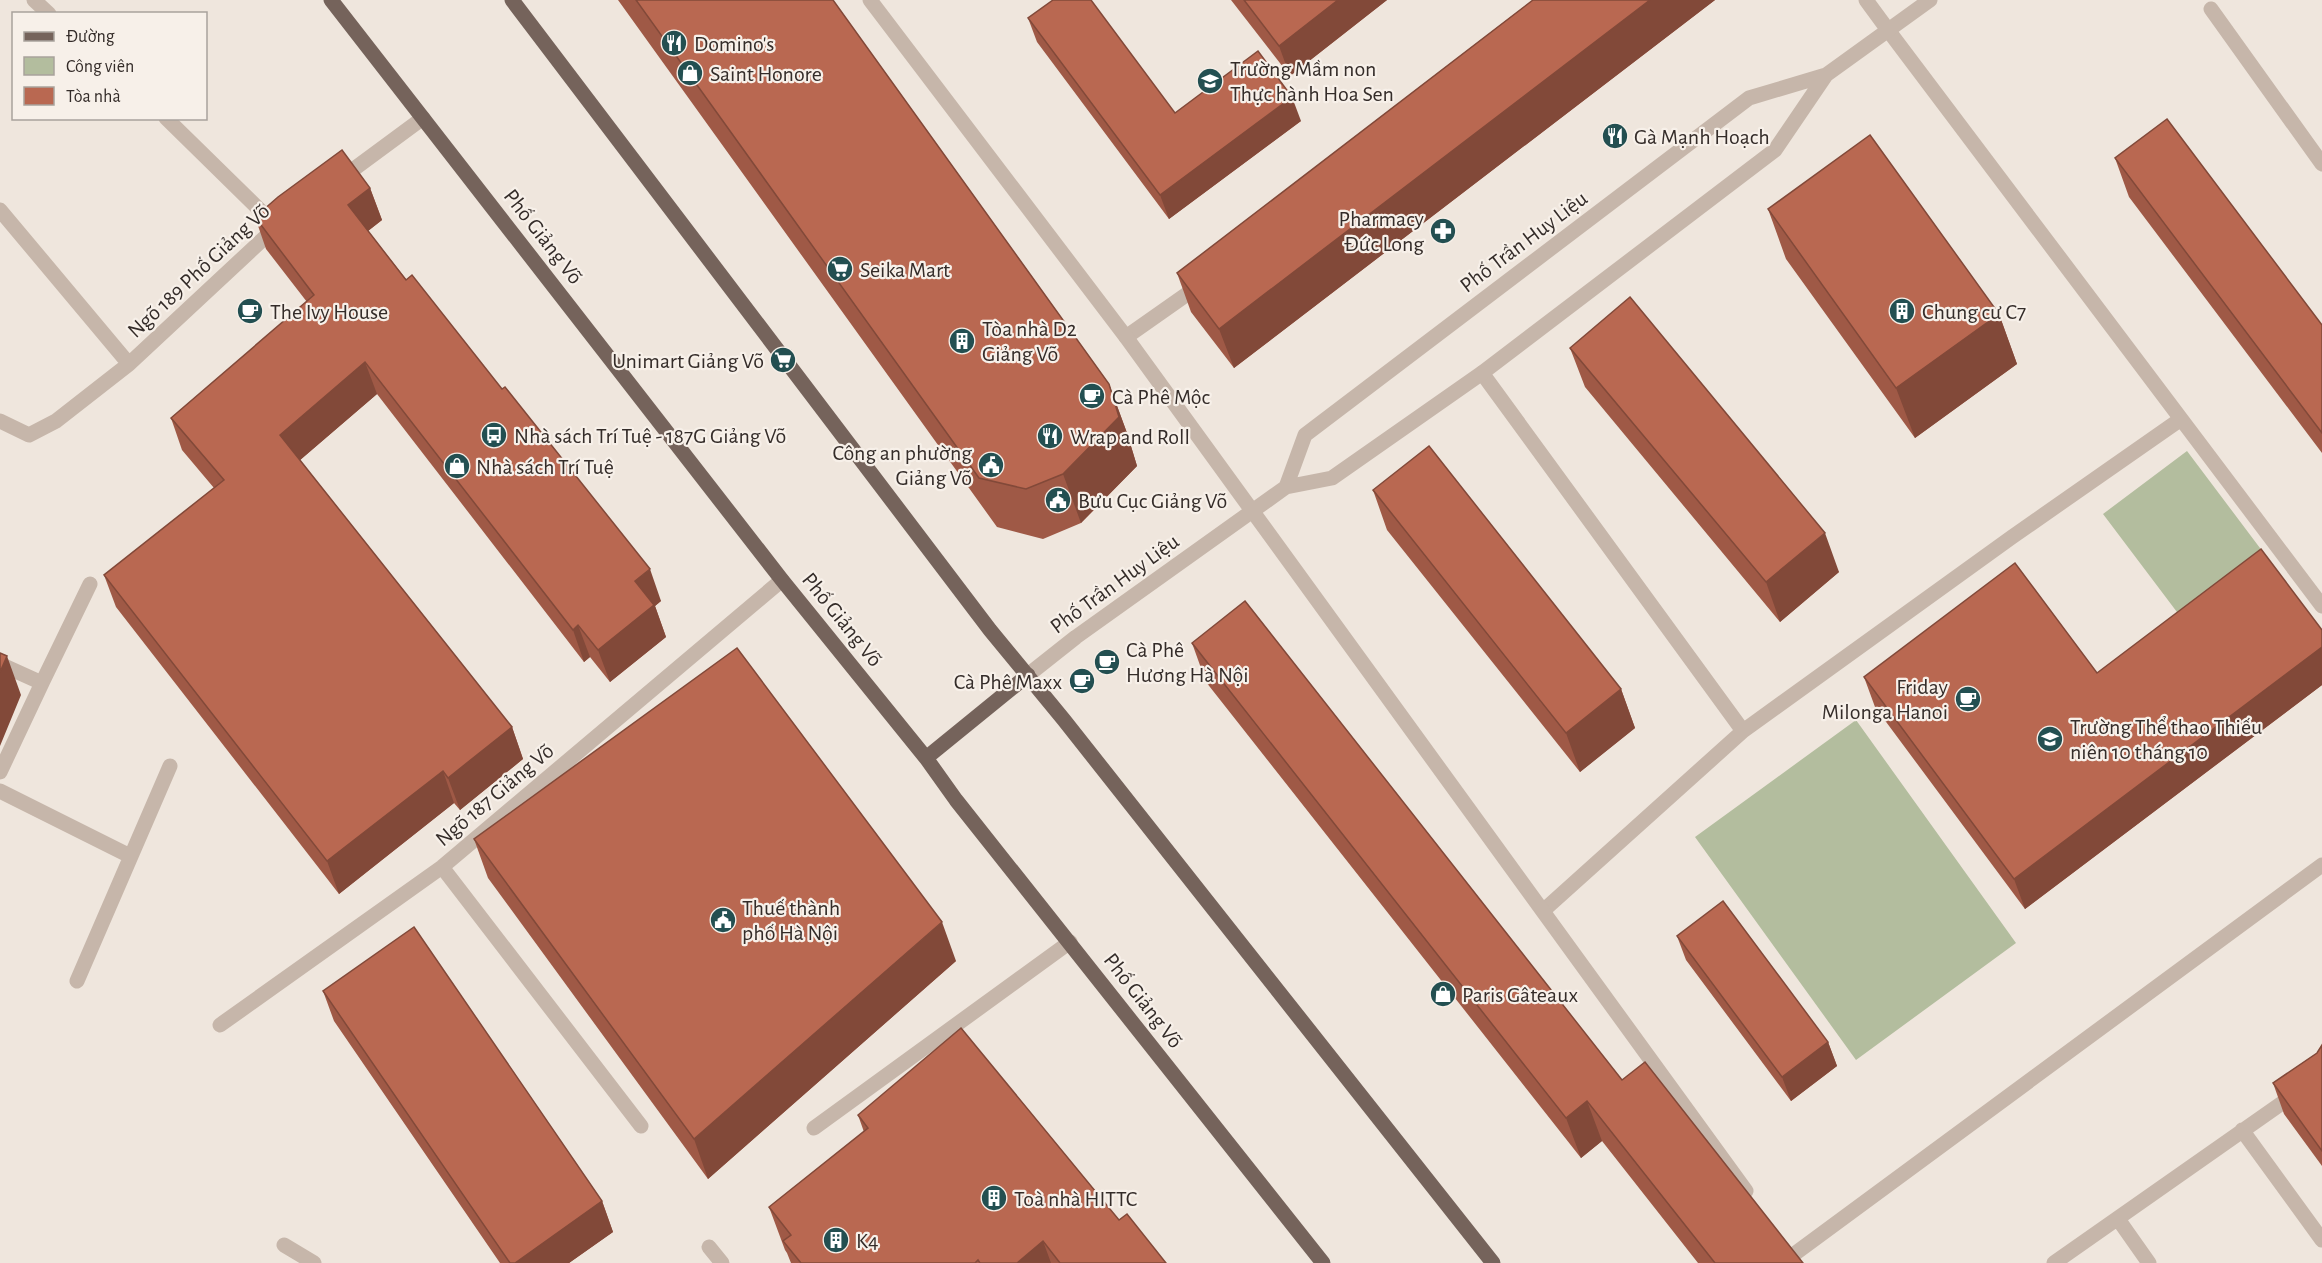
<svg xmlns="http://www.w3.org/2000/svg" width="2322" height="1263" viewBox="0 0 2322 1263" font-family="'Alegreya Sans',sans-serif">
<rect width="100%" height="100%" fill="#efe6dd"/>
<path fill="#b3bd9e" d="M 2187,451 L 2269,560 L 2186,624 L 2103,514 Z
M 1856,720 L 2016,943 L 1856,1060 L 1695,837 Z"/>
<g fill="none" stroke-linecap="round" stroke-linejoin="round">
<path stroke="#c6b6aa" stroke-width="15" d="M 34,0 L 49,14
M 2211,9 L 2322,164
M 1888,30 L 2322,606
M 166,118 L 274,224
M 339,180 L 423,118
M 0,210 L 129,364
M 1126,337 L 1200,285
M 1482,373 L 1743,731
M 0,421 L 29,435 L 56,421 L 129,364 L 276,227
M 0,664 L 42,683 L 0,772
M 42,683 L 90,584
M 0,791 L 130,856
M 442,867 L 641,1126
M 1544,910 L 1743,731 L 2012,537 L 2181,419
M 77,981 L 170,766
M 220,1025 L 442,867 L 782,580
M 814,1128 L 1070,942
M 2242,1130 L 2322,1240
M 2118,1219 L 2149,1263
M 284,1245 L 314,1263
M 709,1247 L 722,1263
M 1793,1255 L 2322,865
M 2054,1263 L 2322,1075"/>
<path stroke="#c6b6aa" stroke-width="15" d="M 870,0 L 1126,337 L 1746,1191
M 1866,0 L 1888,30
M 1286,487 L 1305,435 L 1749,98 L 1826,75
M 1028,675 L 1076,637 L 1286,487 L 1332,478 L 1482,373 L 1775,150 L 1826,75 L 1930,0"/>
<path stroke="#75635b" stroke-width="15" d="M 331,0 L 782,580 L 926,758 L 956,800 L 1323,1263
M 512,0 L 990,630 L 1064,720 L 1493,1263
M 926,758 L 1028,675"/>
</g>
<path fill="#9f5946" d="M 618,0 L 833,0 L 1109,384 L 1127,433 L 1137,466 L 1081,523 L 1043,539 L 997,527 Z
M 1231,0 L 1387,0 L 1290,76 Z
M 1533,0 L 1715,0 L 1234,368 L 1191,312 L 1177,273 Z
M 1028,18 L 1175,113 L 1301,121 L 1169,219 L 1037,42 Z
M 2115,158 L 2322,325 L 2322,453 L 2129,197 Z
M 370,188 L 382,220 L 368,231 L 661,601 L 655,606 L 666,637 L 610,682 L 590,657 L 584,662 L 377,394 L 300,460 L 512,727 L 523,759 L 460,810 L 454,803 L 339,894 L 116,607 L 104,575 L 214,488 L 182,450 L 171,418 L 307,302 L 266,249 L 255,217 Z
M 1768,209 L 1999,314 L 2017,364 L 1915,438 L 1786,259 Z
M 1570,348 L 1839,572 L 1780,622 L 1585,387 Z
M 1373,490 L 1621,689 L 1635,728 L 1580,772 L 1387,530 Z
M 2322,630 L 2322,685 L 2025,909 L 1875,707 L 1864,677 L 2097,673 Z
M 1192,643 L 1622,1080 L 1803,1263 L 1698,1263 L 1602,1141 L 1581,1158 L 1206,682 Z
M 474,839 L 956,961 L 708,1179 L 488,878 Z
M 1677,936 L 1828,1042 L 1837,1066 L 1791,1101 L 1686,960 Z
M 323,991 L 602,1201 L 613,1232 L 569,1263 L 500,1263 L 334,1021 Z
M 2322,1045 L 2322,1166 L 2284,1114 L 2273,1083 L 2317,1053 Z
M 858,1115 L 1119,1220 L 1166,1263 L 791,1263 L 787,1253 L 785,1250 L 769,1207 L 864,1132 Z"/>
<path fill="#824939" d="M 1338,0 L 1387,0 L 1290,76 L 1279,46 Z
M 1650,0 L 1715,0 L 1234,368 L 1219,329 Z
M 1292,97 L 1301,121 L 1169,219 L 1160,195 Z
M 370,188 L 382,220 L 359,238 L 348,205 Z
M 1999,314 L 2017,364 L 1915,438 L 1896,388 Z
M 365,362 L 377,394 L 292,467 L 280,435 Z
M 1109,384 L 1127,433 L 1137,466 L 1081,523 L 1063,474 Z
M 1825,533 L 1839,572 L 1780,622 L 1766,582 Z
M 650,569 L 661,601 L 655,606 L 666,637 L 610,682 L 598,650 L 635,581 Z
M 578,625 L 590,657 L 584,662 L 573,630 Z
M 2322,647 L 2322,685 L 2025,909 L 2014,879 Z
M 7,656 L 21,695 L 0,746 L 0,672 Z
M 1621,689 L 1635,728 L 1580,772 L 1566,733 Z
M 512,727 L 523,759 L 460,810 L 448,778 Z
M 443,771 L 454,803 L 339,894 L 327,861 Z
M 942,922 L 956,961 L 708,1179 L 694,1139 Z
M 1828,1042 L 1837,1066 L 1791,1101 L 1782,1077 Z
M 1587,1101 L 1602,1141 L 1581,1158 L 1566,1118 Z
M 602,1201 L 613,1232 L 569,1263 L 515,1263 Z
M 1043,1241 L 1051,1263 L 1017,1263 Z"/>
<path fill="#b96851" stroke="#824939" stroke-width="1.5" d="M 636,0 L 833,0 L 1109,384 L 1119,417 L 1063,474 L 1026,489 L 979,478 Z
M 1053,0 L 1091,0 L 1175,113 L 1258,51 L 1292,97 L 1160,195 L 1028,18 Z
M 1244,0 L 1338,0 L 1279,46 Z
M 1533,0 L 1650,0 L 1219,329 L 1177,273 Z
M 2167,119 L 2322,325 L 2322,433 L 2115,158 Z
M 1870,135 L 1999,314 L 1896,388 L 1768,209 Z
M 342,150 L 370,188 L 348,205 L 406,280 L 412,275 L 502,389 L 505,387 L 650,569 L 635,581 L 654,605 L 598,650 L 578,625 L 573,630 L 365,362 L 280,435 L 512,727 L 448,778 L 443,771 L 327,861 L 104,575 L 224,480 L 171,418 L 314,295 L 255,217 L 278,197 Z
M 1630,297 L 1825,533 L 1766,582 L 1570,348 Z
M 1429,446 L 1621,689 L 1566,733 L 1373,490 Z
M 2261,549 L 2322,630 L 2322,647 L 2014,879 L 1864,677 L 2015,563 L 2097,673 Z
M 1245,601 L 1622,1080 L 1645,1062 L 1803,1263 L 1715,1263 L 1587,1101 L 1566,1118 L 1192,643 Z
M 737,648 L 942,922 L 694,1139 L 474,839 Z
M 0,653 L 7,656 L 0,672 Z
M 1723,901 L 1828,1042 L 1782,1077 L 1677,936 Z
M 414,927 L 602,1201 L 515,1263 L 510,1263 L 323,991 Z
M 961,1028 L 1119,1220 L 1127,1214 L 1166,1263 L 1060,1263 L 1043,1241 L 1017,1263 L 980,1263 L 978,1260 L 975,1263 L 801,1263 L 783,1241 L 791,1235 L 769,1207 L 868,1128 L 858,1115 Z
M 2322,1045 L 2322,1151 L 2273,1083 L 2317,1053 Z"/>
<defs>
<g id="restaurant-disc" transform="scale(1.35)"><circle r="9.5" fill="#234f51" stroke="#f7f0e9"/><path d="M-5-6h1v4h1v-4h1v4h1v-4h1v5L-1.5 .5V6h-2V.5L-5-1ZM5-6V6H3V1.5H1.5Q1.5-4 5-6Z" fill="#fff"/></g>
<g id="shop-disc" transform="scale(1.35)"><circle r="9.5" fill="#234f51" stroke="#f7f0e9"/><path d="M-5-2.5h2.3a2.7 3.5 0 0 1 5.4 0H5L5.5 6h-11ZM-1.5-2.5h3a1.5 2.3 0 0 0-3 0Z" fill="#fff"/></g>
<g id="school-disc" transform="scale(1.35)"><circle r="9.5" fill="#234f51" stroke="#f7f0e9"/><path d="M0-5L7-2L0 1L-7-2ZM-4 1L0 2.5L4 1V4Q0 6-4 4Z" fill="#fff"/></g>
<g id="pharmacy-disc" transform="scale(1.35)"><circle r="9.5" fill="#234f51" stroke="#f7f0e9"/><path d="M-2-6h4v4h4v4h-4v4h-4v-4h-4v-4h4Z" fill="#fff"/></g>
<g id="supermarket-disc" transform="scale(1.35)"><circle r="9.5" fill="#234f51" stroke="#f7f0e9"/><path d="M-6-5.5h2.5l.6 2H6L4.5 2H-2.5L-4.4-4H-6ZM-1.5 3.2a1.3 1.3 0 1 0 .1 0ZM3 3.2a1.3 1.3 0 1 0 .1 0Z" fill="#fff"/></g>
<g id="cafe-disc" transform="scale(1.35)"><circle r="9.5" fill="#234f51" stroke="#f7f0e9"/><path d="M-5.5-4.5H6V0H3Q3 3.5 0 3.5H-2.5Q-5.5 3.5-5.5 0ZM3-3.2v2h1.7v-2ZM-6 4.5H4V6H-6Z" fill="#fff"/></g>
<g id="building-disc" transform="scale(1.35)"><circle r="9.5" fill="#234f51" stroke="#f7f0e9"/><path d="M-4-6H4V6H1V3H-1V6H-4ZM-2.5-4.3h1.7v1.8h-1.7ZM.8-4.3h1.7v1.8H.8ZM-2.5-1h1.7V.8h-1.7ZM.8-1h1.7V.8H.8Z" fill="#fff"/></g>
<g id="bus-disc" transform="scale(1.35)"><circle r="9.5" fill="#234f51" stroke="#f7f0e9"/><path d="M-5-6H5V4H4V6H2V4H-2V6H-4V4H-5ZM-3.5-4V0h7V-4ZM-3.5 1.2v1.5H-2V1.2ZM2 1.2v1.5H3.5V1.2Z" fill="#fff"/></g>
<g id="civic-disc" transform="scale(1.35)"><circle r="9.5" fill="#234f51" stroke="#f7f0e9"/><path d="M-.6-6.5H3V-4.5H.6V-3L4-1V1h2V6H-6V1h2V-1L-.6-3ZM-1.2 2.5V6h2.4V2.5Z" fill="#fff"/></g>
</defs>
<g fill-rule="evenodd">
<use href="#restaurant-disc" x="674" y="43"/>
<use href="#shop-disc" x="690" y="73"/>
<use href="#school-disc" x="1210" y="81"/>
<use href="#restaurant-disc" x="1615" y="136"/>
<use href="#pharmacy-disc" x="1443" y="231"/>
<use href="#supermarket-disc" x="840" y="269"/>
<use href="#cafe-disc" x="250" y="311"/>
<use href="#building-disc" x="1902" y="311"/>
<use href="#building-disc" x="962" y="341"/>
<use href="#supermarket-disc" x="783" y="360"/>
<use href="#cafe-disc" x="1092" y="396"/>
<use href="#bus-disc" x="494" y="435"/>
<use href="#restaurant-disc" x="1050" y="436"/>
<use href="#civic-disc" x="991" y="465"/>
<use href="#shop-disc" x="457" y="466"/>
<use href="#civic-disc" x="1058" y="500"/>
<use href="#cafe-disc" x="1107" y="662"/>
<use href="#cafe-disc" x="1082" y="681"/>
<use href="#cafe-disc" x="1968" y="699"/>
<use href="#school-disc" x="2050" y="739"/>
<use href="#civic-disc" x="723" y="920"/>
<use href="#shop-disc" x="1443" y="994"/>
<use href="#building-disc" x="994" y="1198"/>
<use href="#building-disc" x="836" y="1240"/>
</g>
<g text-anchor="middle" stroke-width="4.5" stroke-linejoin="round" paint-order="stroke">
<g font-size="22" fill="#342c29" stroke="#f7f0e9" text-anchor="start">
<text x="694" y="51">Domino's</text>
<text x="1230" y="76">Trường Mầm non<tspan x="1230" dy="25">Thực hành Hoa Sen</tspan></text>
<text x="710" y="81">Saint Honore</text>
<text x="1634" y="144">Gà Mạnh Hoạch</text>
<text x="1424" y="226" text-anchor="end">Pharmacy<tspan x="1424" dy="25">Đức Long</tspan></text>
<text x="860" y="277">Seika Mart</text>
<text x="270" y="319">The Ivy House</text>
<text x="1922" y="319">Chung cư C7</text>
<text x="982" y="336">Tòa nhà D2<tspan x="982" dy="25">Giảng Võ</tspan></text>
<text x="764" y="368" text-anchor="end">Unimart Giảng Võ</text>
<text x="1112" y="404">Cà Phê Mộc</text>
<text x="514" y="443">Nhà sách Trí Tuệ - 187G Giảng Võ</text>
<text x="1070" y="444">Wrap and Roll</text>
<text x="972" y="460" text-anchor="end">Công an phường<tspan x="972" dy="25">Giảng Võ</tspan></text>
<text x="476" y="474">Nhà sách Trí Tuệ</text>
<text x="1078" y="508">Bưu Cục Giảng Võ</text>
<text x="1126" y="657">Cà Phê<tspan x="1126" dy="25">Hương Hà Nội</tspan></text>
<text x="1062" y="689" text-anchor="end">Cà Phê Maxx</text>
<text x="1948" y="694" text-anchor="end">Friday<tspan x="1948" dy="25">Milonga Hanoi</tspan></text>
<text x="2070" y="734">Trường Thể thao Thiếu<tspan x="2070" dy="25">niên 10 tháng 10</tspan></text>
<text x="742" y="915">Thuế thành<tspan x="742" dy="25">phố Hà Nội</tspan></text>
<text x="1462" y="1002">Paris Gâteaux</text>
<text x="1014" y="1206">Toà nhà HITTC</text>
<text x="856" y="1248">K4</text>
</g>
<g font-size="22" fill="#342c29" stroke="#f7f0e9">
<text transform="translate(544 236) rotate(52)" y="8">Phố Giảng Võ</text>
<text transform="translate(1523 241) rotate(-37)" y="8">Phố Trần Huy Liệu</text>
<text transform="translate(198 270) rotate(-43)" y="8">Ngõ 189 Phố Giảng Võ</text>
<text transform="translate(1114 583) rotate(-36)" y="8">Phố Trần Huy Liệu</text>
<text transform="translate(843 619) rotate(51)" y="8">Phố Giảng Võ</text>
<text transform="translate(494 794) rotate(-40)" y="8">Ngõ 187 Giảng Võ</text>
<text transform="translate(1144 1000) rotate(52)" y="8">Phố Giảng Võ</text>
</g>
</g>
<rect x="12" y="12" width="195" height="108" fill="#f7f0e9" stroke="#a9a29c" stroke-width="1.5"/>
<rect x="24" y="32" width="30" height="9" fill="#75635b" stroke="#a9a29c" stroke-width="1.5"/>
<text x="66" y="42" font-size="18" fill="#342c29">Đường</text>
<rect x="24" y="57" width="30" height="18" fill="#b3bd9e" stroke="#a9a29c" stroke-width="1.5"/>
<text x="66" y="72" font-size="18" fill="#342c29">Công viên</text>
<rect x="24" y="87" width="30" height="18" fill="#b96851" stroke="#a9a29c" stroke-width="1.5"/>
<text x="66" y="102" font-size="18" fill="#342c29">Tòa nhà</text>
</svg>
